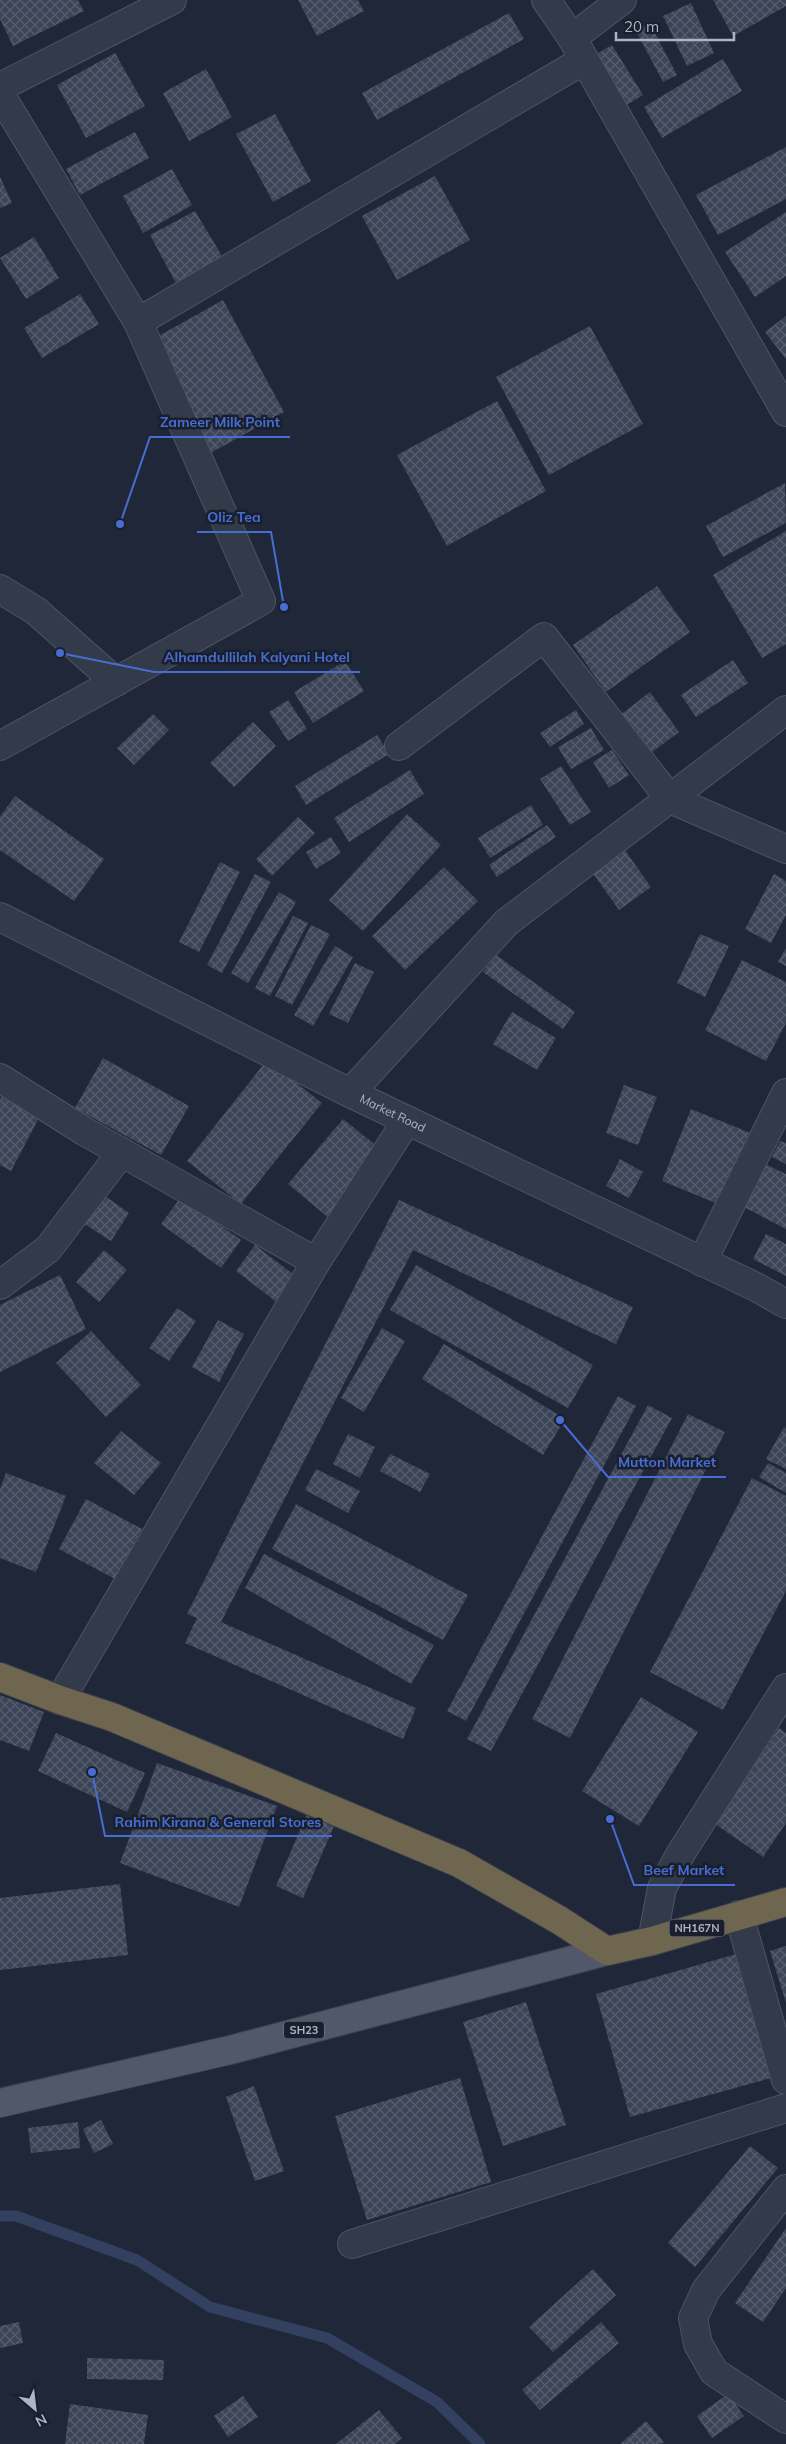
<svg xmlns="http://www.w3.org/2000/svg" width="786" height="2444" viewBox="0 0 786 2444" font-family="Mulish,sans-serif">
<defs>
<pattern id="building-cross-hatch" width="8" height="8" patternUnits="userSpaceOnUse" patternTransform="scale(1.25)"><rect width="8" height="8" fill="#3c4558"/><path d="M0 0l8 8M0 8l8-8" fill="none" stroke="#565d6e"/></pattern>
</defs>
<rect width="100%" height="100%" fill="#202738"/>
<g fill="none" stroke-linecap="round" stroke-linejoin="round">
<path stroke="#334060" stroke-width="11" d="M 0,2216 L 16,2216 L 137,2260 L 210,2307 L 327,2338 L 437,2402 L 480,2444"/>
</g>
<path fill="url(#building-cross-hatch)" d="M 0,0 L 78,0 L 84,11 L 13,46 L 0,19 Z
M 298,0 L 358,0 L 364,11 L 317,36 Z
M 713,0 L 786,0 L 786,6 L 733,36 Z
M 691,3 L 714,53 L 687,66 L 663,16 Z
M 509,13 L 524,39 L 377,120 L 362,93 Z
M 650,24 L 677,75 L 663,82 L 636,31 Z
M 612,45 L 643,95 L 622,108 L 591,57 Z
M 115,53 L 145,106 L 86,138 L 57,85 Z
M 723,59 L 742,91 L 662,138 L 644,107 Z
M 206,69 L 232,117 L 189,141 L 163,93 Z
M 275,114 L 311,181 L 273,202 L 236,134 Z
M 135,132 L 149,158 L 80,195 L 66,169 Z
M 786,147 L 786,199 L 718,235 L 696,195 Z
M 172,169 L 192,205 L 143,233 L 123,196 Z
M 435,176 L 470,240 L 397,280 L 362,216 Z
M 0,177 L 12,203 L 0,208 Z
M 195,211 L 225,261 L 178,287 L 150,235 Z
M 786,212 L 786,276 L 755,297 L 725,252 Z
M 34,237 L 59,278 L 26,299 L 0,258 Z
M 80,294 L 99,324 L 42,358 L 24,328 Z
M 223,300 L 284,412 L 207,455 L 146,343 Z
M 786,316 L 786,359 L 765,332 Z
M 590,326 L 643,424 L 549,475 L 496,377 Z
M 497,401 L 546,491 L 447,546 L 397,455 Z
M 785,483 L 786,523 L 723,557 L 706,526 Z
M 786,531 L 786,644 L 762,658 L 713,575 Z
M 657,586 L 690,632 L 606,692 L 573,645 Z
M 733,660 L 748,683 L 696,717 L 681,695 Z
M 345,661 L 364,691 L 313,723 L 294,692 Z
M 650,692 L 679,732 L 644,758 L 615,719 Z
M 288,700 L 307,729 L 288,741 L 269,712 Z
M 576,710 L 584,724 L 550,747 L 540,733 Z
M 153,714 L 169,730 L 134,765 L 117,748 Z
M 253,722 L 276,746 L 234,787 L 210,763 Z
M 591,728 L 604,750 L 571,769 L 558,747 Z
M 377,735 L 389,754 L 306,805 L 295,786 Z
M 612,750 L 629,775 L 609,788 L 593,762 Z
M 561,766 L 591,812 L 570,825 L 540,779 Z
M 410,770 L 424,794 L 349,842 L 334,818 Z
M 15,796 L 104,859 L 74,901 L 0,850 L 0,817 Z
M 531,805 L 543,825 L 490,858 L 478,838 Z
M 407,814 L 441,845 L 363,931 L 329,900 Z
M 298,817 L 315,833 L 272,876 L 256,859 Z
M 547,825 L 556,837 L 497,877 L 489,865 Z
M 331,837 L 341,853 L 316,869 L 306,852 Z
M 624,849 L 651,887 L 619,910 L 592,872 Z
M 220,862 L 240,872 L 199,952 L 179,942 Z
M 444,867 L 478,901 L 405,970 L 372,936 Z
M 255,874 L 271,882 L 222,973 L 207,965 Z
M 774,874 L 786,881 L 786,915 L 771,943 L 745,929 Z
M 279,892 L 296,902 L 248,983 L 231,973 Z
M 293,916 L 308,923 L 270,996 L 255,988 Z
M 311,925 L 330,934 L 292,1005 L 275,996 Z
M 700,934 L 729,946 L 705,997 L 677,983 Z
M 335,946 L 353,957 L 313,1026 L 294,1015 Z
M 786,948 L 786,966 L 778,962 Z
M 496,955 L 575,1012 L 563,1029 L 483,972 Z
M 742,960 L 786,982 L 786,1023 L 766,1061 L 705,1030 Z
M 355,963 L 374,972 L 348,1023 L 329,1014 Z
M 512,1012 L 556,1038 L 537,1070 L 493,1044 Z
M 103,1058 L 189,1106 L 161,1155 L 75,1108 Z
M 267,1060 L 322,1103 L 241,1204 L 187,1161 Z
M 624,1085 L 657,1097 L 638,1145 L 606,1133 Z
M 3,1094 L 41,1114 L 11,1171 L 0,1165 L 0,1100 Z
M 691,1109 L 753,1134 L 723,1206 L 662,1181 Z
M 343,1119 L 384,1152 L 329,1218 L 288,1184 Z
M 780,1141 L 786,1143 L 786,1164 L 772,1157 Z
M 620,1159 L 643,1172 L 629,1198 L 606,1186 Z
M 759,1161 L 786,1174 L 786,1229 L 738,1204 Z
M 102,1194 L 129,1213 L 111,1241 L 83,1223 Z
M 181,1197 L 241,1240 L 221,1268 L 161,1224 Z
M 399,1200 L 633,1307 L 616,1344 L 413,1250 L 221,1622 L 416,1708 L 403,1739 L 185,1643 L 197,1618 L 187,1614 Z
M 766,1234 L 786,1244 L 786,1276 L 753,1259 Z
M 255,1245 L 298,1278 L 279,1304 L 236,1271 Z
M 104,1250 L 127,1270 L 99,1302 L 76,1282 Z
M 416,1265 L 593,1365 L 568,1408 L 390,1310 Z
M 60,1275 L 86,1329 L 0,1372 L 0,1305 Z
M 177,1308 L 196,1321 L 169,1361 L 149,1348 Z
M 218,1320 L 244,1334 L 219,1382 L 192,1367 Z
M 382,1328 L 405,1341 L 364,1412 L 341,1398 Z
M 91,1331 L 141,1385 L 106,1417 L 56,1363 Z
M 444,1344 L 565,1419 L 543,1455 L 422,1379 Z
M 618,1396 L 636,1406 L 466,1721 L 447,1711 Z
M 648,1405 L 672,1418 L 491,1751 L 467,1739 Z
M 688,1414 L 725,1432 L 570,1738 L 532,1719 Z
M 784,1427 L 786,1429 L 786,1469 L 766,1459 Z
M 121,1431 L 161,1463 L 134,1495 L 94,1463 Z
M 348,1434 L 375,1447 L 360,1478 L 333,1464 Z
M 390,1454 L 430,1474 L 420,1492 L 380,1471 Z
M 768,1463 L 786,1473 L 786,1493 L 759,1477 Z
M 316,1469 L 360,1491 L 348,1513 L 305,1490 Z
M 6,1473 L 66,1496 L 36,1572 L 0,1558 L 0,1489 Z
M 752,1478 L 786,1496 L 786,1591 L 723,1710 L 650,1672 Z
M 86,1499 L 142,1529 L 115,1579 L 59,1549 Z
M 296,1504 L 468,1595 L 443,1640 L 272,1549 Z
M 264,1554 L 434,1645 L 411,1684 L 245,1588 Z
M 0,1695 L 44,1712 L 29,1751 L 0,1740 Z
M 641,1697 L 698,1732 L 639,1826 L 582,1791 Z
M 779,1728 L 786,1733 L 786,1823 L 763,1857 L 715,1824 Z
M 56,1733 L 145,1773 L 127,1812 L 38,1771 Z
M 157,1763 L 277,1806 L 239,1907 L 120,1863 Z
M 307,1814 L 334,1826 L 303,1898 L 276,1886 Z
M 120,1884 L 128,1955 L 0,1970 L 0,1898 Z
M 786,1946 L 786,2003 L 770,1951 Z
M 740,1953 L 775,2077 L 630,2117 L 596,1994 Z
M 526,2002 L 566,2125 L 503,2146 L 463,2022 Z
M 460,2078 L 491,2182 L 367,2220 L 335,2116 Z
M 254,2086 L 284,2171 L 255,2181 L 226,2097 Z
M 101,2120 L 113,2144 L 94,2153 L 83,2129 Z
M 78,2122 L 80,2148 L 31,2153 L 28,2128 Z
M 750,2146 L 778,2168 L 695,2267 L 668,2243 Z
M 786,2228 L 786,2288 L 763,2322 L 735,2303 Z
M 593,2269 L 616,2295 L 553,2352 L 529,2327 Z
M 19,2322 L 23,2343 L 0,2348 L 0,2326 Z
M 601,2322 L 619,2343 L 540,2410 L 522,2390 Z
M 87,2358 L 164,2360 L 163,2380 L 87,2379 Z
M 728,2394 L 744,2416 L 712,2438 L 697,2416 Z
M 243,2396 L 258,2417 L 228,2437 L 214,2416 Z
M 70,2404 L 148,2415 L 144,2444 L 65,2444 Z
M 379,2410 L 402,2438 L 395,2444 L 336,2444 Z
M 646,2421 L 664,2442 L 661,2444 L 620,2444 Z"/>
<g fill="none" stroke-linecap="round" stroke-linejoin="round">
<g stroke="#4e5463" stroke-width="30">
<g id="minor">
<path d="M 546,0 L 572,38 L 786,412"/>
<path d="M 572,38 L 622,0"/>
<path d="M 0,87 L 172,0"/>
<path d="M 0,94 L 138,322 L 261,601 L 0,746"/>
<path d="M 138,322 L 584,60"/>
<path d="M 0,589 L 36,611 L 116,682"/>
<path d="M 399,746 L 544,637 L 670,799 L 786,849"/>
<path id="s1" d="M 0,917 L 350,1093 L 756,1287 L 786,1304"/>
<path d="M 0,1078 L 84,1131 L 316,1262"/>
<path d="M 350,1093 L 507,922 L 786,710"/>
<path d="M 702,1262 L 786,1093"/>
<path d="M 0,1285 L 48,1249 L 122,1152"/>
<path d="M 60,1700 L 316,1262 L 407,1120"/>
<path d="M 739,1915 L 786,2080"/>
<path d="M 652,1941 L 662,1888 L 681,1853 L 786,1688"/>
<path d="M 786,2189 L 706,2290 L 693,2318 L 698,2344 L 714,2372 L 786,2419"/>
<path d="M 352,2244 L 786,2108"/>
</g>
</g>
<g stroke="#3d4352" stroke-width="30">
<path id="major" d="M 0,2103 L 230,2050 L 607,1951"/>
</g>
<g stroke="#3b4150" stroke-width="30">
<path id="highway" d="M 0,1677 L 60,1700 L 112,1717 L 459,1863 L 559,1920 L 607,1951 L 652,1941 L 786,1902"/>
</g>
<use href="#minor" stroke="#333a49" stroke-width="28"/>
<use href="#major" stroke="#515869" stroke-width="28"/>
<use href="#highway" stroke="#6f6650" stroke-width="28"/>
</g>
<g text-anchor="middle" stroke-width="5" stroke-linejoin="round" paint-order="stroke">
<g fill="#191f2d" stroke="#818797" stroke-width="1">
<rect x="669.5" y="1919.5" width="55" height="17" rx="4"/>
<rect x="284" y="2021.5" width="40" height="17" rx="4"/>
</g>
<g font-size="11" font-weight="bold" fill="#aeb4c5">
<text x="697" y="1932">NH167N</text>
<text x="304" y="2034">SH23</text>
</g>
<g font-size="12" fill="#aeb4c5" stroke="#191f2d">
<text dy="4" stroke="none"><textPath href="#s1" startOffset="439">Market Road</textPath></text>
</g>
</g>
<path fill="none" stroke="#486dd2" stroke-width="2" d="M120 524L150 437H290M284 607L271 532H197M60 653L154 672H360M560 1420L608 1477H726M92 1772L105 1836H332M610 1819L634 1885H735"/>
<g fill="#486dd2" stroke="#191f2d" stroke-width="2">
<circle cx="120" cy="524" r="5"/>
<circle cx="284" cy="607" r="5"/>
<circle cx="60" cy="653" r="5"/>
<circle cx="560" cy="1420" r="5"/>
<circle cx="92" cy="1772" r="5"/>
<circle cx="610" cy="1819" r="5"/>
</g>
<g font-size="14" text-anchor="middle" font-weight="bold" fill="#486dd2" stroke="#191f2d" stroke-width="5" stroke-linejoin="round" paint-order="stroke">
<text x="220" y="427">Zameer Milk Point</text>
<text x="234" y="522">Oliz Tea</text>
<text x="257" y="662">Alhamdullilah Kalyani Hotel</text>
<text x="667" y="1467">Mutton Market</text>
<text x="218" y="1827">Rahim Kirana &amp; General Stores</text>
<text x="684" y="1875">Beef Market</text>
</g>
<g transform="translate(35 2409) rotate(152)" stroke="#191f2d" stroke-width="4" paint-order="stroke">
<path d="M0-4L9 19L0 12L-9 19Z" fill="#aeb4c5"/>
<text y="-8" font-size="14" font-weight="bold" text-anchor="middle" fill="#aeb4c5">N</text>
</g>
<path d="M616 32v8h118v-8" fill="none" stroke="#aeb4c5" stroke-width="2.5"/>
<text x="624" y="32" font-size="15" fill="#aeb4c5" stroke="#191f2d" stroke-width="4" paint-order="stroke">20 m</text>
</svg>
